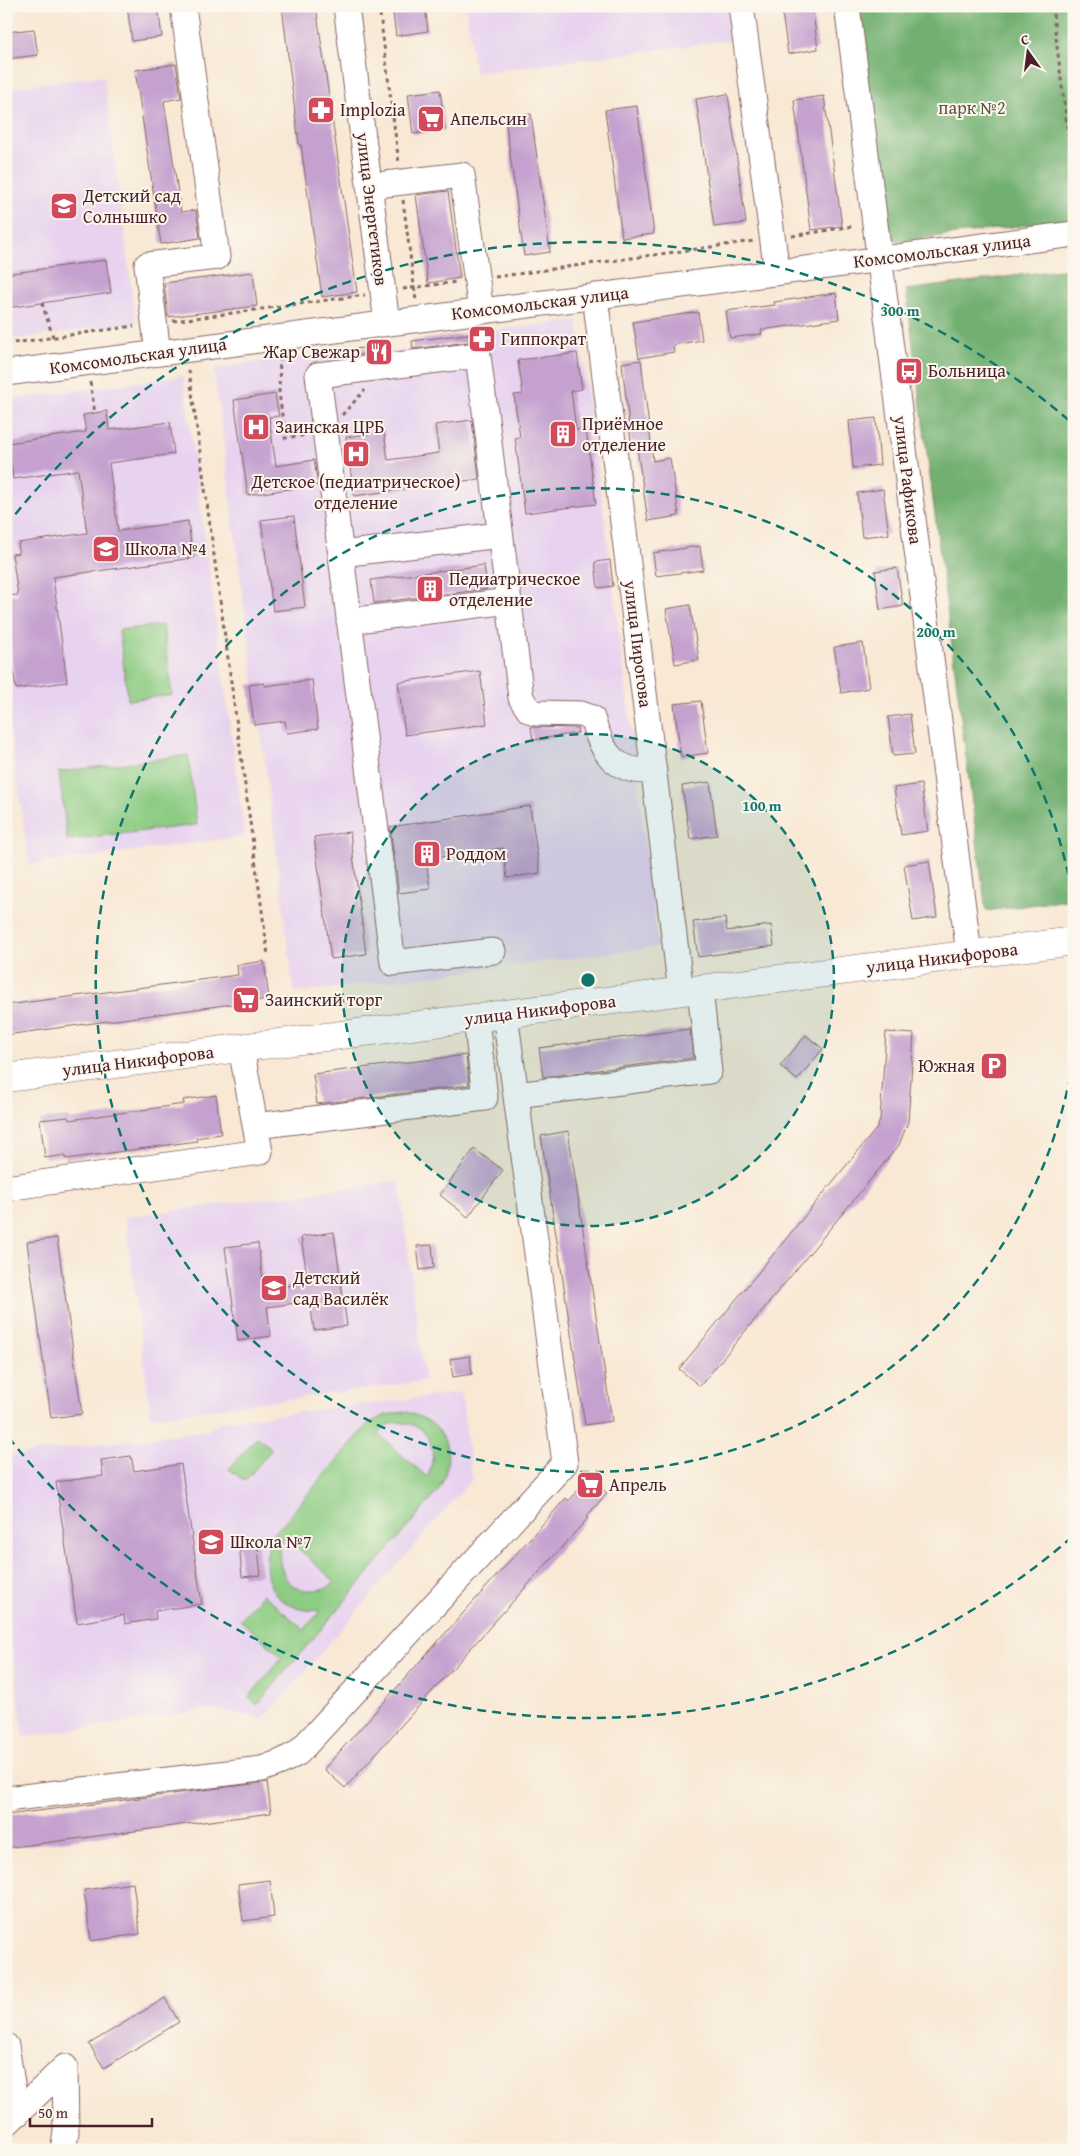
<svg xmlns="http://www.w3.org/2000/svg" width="1080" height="2156" viewBox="0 0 1080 2156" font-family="'Gentium Book Plus',serif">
<rect width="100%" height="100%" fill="#fbf7ec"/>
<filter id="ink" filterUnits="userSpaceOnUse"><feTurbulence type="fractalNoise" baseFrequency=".02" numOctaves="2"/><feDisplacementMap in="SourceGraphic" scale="10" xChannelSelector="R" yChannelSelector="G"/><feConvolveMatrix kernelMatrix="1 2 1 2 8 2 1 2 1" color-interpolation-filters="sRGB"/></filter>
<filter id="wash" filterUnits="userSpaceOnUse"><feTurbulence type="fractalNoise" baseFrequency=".0096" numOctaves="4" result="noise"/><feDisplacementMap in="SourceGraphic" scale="20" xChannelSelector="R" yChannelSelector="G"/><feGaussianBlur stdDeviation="1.12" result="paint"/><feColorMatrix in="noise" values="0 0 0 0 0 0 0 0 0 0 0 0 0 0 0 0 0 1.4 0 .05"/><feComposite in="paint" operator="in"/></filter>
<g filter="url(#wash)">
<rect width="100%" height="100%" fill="#f8e8d4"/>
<path fill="#e7d2ef" d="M 466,6 L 729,6 L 733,40 L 475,73 Z
M 104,76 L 136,323 L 6,340 L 6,88 Z
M 577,320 L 610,560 L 658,947 L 294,993 L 260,724 L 254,725 L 249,685 L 254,684 L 214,368 L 349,350 L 351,362 L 384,358 L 383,353 L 413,349 L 414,355 L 491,345 L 490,331 Z
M 183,376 L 245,836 L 29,865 L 6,699 L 6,400 Z
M 399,1181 L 425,1381 L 151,1417 L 125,1217 Z
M 461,1393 L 472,1479 L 263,1719 L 212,1709 L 24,1737 L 6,1605 L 6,1456 L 209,1430 L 222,1421 Z"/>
<path fill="#8dcc83" stroke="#6c7657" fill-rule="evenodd" d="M 163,625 L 172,695 L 128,700 L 119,630 Z
M 188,755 L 197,825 L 67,840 L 59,772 Z
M 407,1412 C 413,1415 422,1417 428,1421 C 454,1438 451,1468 438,1491 L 257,1705 L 249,1697 L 282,1657 L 240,1620 L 263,1594 L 304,1630 L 320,1611 C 314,1610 307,1611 301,1609 C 265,1600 259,1564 273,1535 L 367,1425 C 380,1416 391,1413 407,1412 ZM 398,1422 C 405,1423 412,1424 418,1427 C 435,1438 436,1461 427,1477 L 378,1434 L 387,1425 ZM 286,1537 L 335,1582 C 328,1591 304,1593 294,1586 C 280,1577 274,1550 286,1537 Z
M 257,1437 L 272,1449 L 245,1481 L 229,1469 Z"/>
<path fill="#72b071" stroke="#5e684e" d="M 856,6 L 1074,6 L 1074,219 L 901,241 L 894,240 L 888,236 Z
M 1074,268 L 1074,899 L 986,911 L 906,290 Z"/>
<g id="blocks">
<path fill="#c4a1cf" d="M 127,6 L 158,6 L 162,37 L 132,41 Z
M 282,6 L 316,6 L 357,292 L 322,297 L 301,145 L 299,145 Z
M 392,6 L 425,6 L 428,31 L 396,36 Z
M 781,6 L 812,6 L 818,49 L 788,54 Z
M 34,29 L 38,55 L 6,59 L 6,32 Z
M 176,64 L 181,98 L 164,101 L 181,212 L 196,210 L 200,238 L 161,244 L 135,70 Z
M 440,90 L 445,130 L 413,134 L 408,94 Z
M 728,94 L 746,223 L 714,227 L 696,99 Z
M 824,96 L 842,226 L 811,230 L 794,100 Z
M 637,106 L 654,234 L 622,238 L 605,110 Z
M 531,114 L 550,252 L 524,256 L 505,118 Z
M 448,191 L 460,278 L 428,283 L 416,195 Z
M 106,260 L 111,293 L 6,308 L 6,274 Z
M 253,272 L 257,306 L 168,317 L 164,283 Z
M 836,293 L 839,319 L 761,330 L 762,334 L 730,338 L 726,311 L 775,305 L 774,302 Z
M 698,312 L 702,340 L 673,345 L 674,352 L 639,358 L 633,322 Z
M 490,331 L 492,345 L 476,341 L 413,349 L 412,341 Z
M 383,345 L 383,352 L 350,356 L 349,350 Z
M 577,353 L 582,389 L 571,391 L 576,430 L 586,429 L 596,504 L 525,513 L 515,438 L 520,437 L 514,395 L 523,394 L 518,360 Z
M 641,360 L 653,461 L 670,458 L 679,516 L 648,521 L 636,441 L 631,442 L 622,363 Z
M 275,394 L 279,416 L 269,417 L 276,466 L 314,460 L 318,485 L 248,495 L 234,400 Z
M 107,411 L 109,430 L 170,422 L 174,454 L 109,463 L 118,531 L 188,521 L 193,558 L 53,577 L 67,682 L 16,689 L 6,615 L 6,596 L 18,595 L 12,554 L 19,553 L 18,543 L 87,533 L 78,470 L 13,479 L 8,443 L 86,432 L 83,415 Z
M 876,418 L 880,465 L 853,468 L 849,421 Z
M 472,420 L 479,479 L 354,496 L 346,437 L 384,432 L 388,460 L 439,453 L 435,425 Z
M 883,489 L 889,534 L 862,537 L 857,493 Z
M 294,516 L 305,607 L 273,611 L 261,520 Z
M 700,546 L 703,570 L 656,576 L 653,553 Z
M 610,560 L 613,586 L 598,588 L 595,562 Z
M 484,565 L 487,589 L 374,603 L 371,580 Z
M 897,568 L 903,606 L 880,610 L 875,571 Z
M 690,605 L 699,660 L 675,664 L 666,609 Z
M 863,643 L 869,688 L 841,693 L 834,647 Z
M 480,671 L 487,724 L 405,735 L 398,682 Z
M 312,680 L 318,729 L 287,733 L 285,721 L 254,725 L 249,685 L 264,683 L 264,686 Z
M 701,701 L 708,753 L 681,757 L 674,704 Z
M 910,714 L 915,754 L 893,756 L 888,717 Z
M 531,727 L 577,728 L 578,733 L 533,740 Z
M 710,782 L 717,835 L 690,839 L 682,786 Z
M 921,784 L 928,831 L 901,835 L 894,788 Z
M 530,806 L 540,873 L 507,878 L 503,848 L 426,859 L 430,889 L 399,893 L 390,827 Z
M 350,832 L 366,954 L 331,959 L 314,837 Z
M 929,861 L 937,917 L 913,921 L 904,865 Z
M 725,918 L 727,931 L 771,925 L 774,946 L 698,957 L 693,922 Z
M 264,961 L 269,999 L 6,1035 L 6,1005 L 238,975 L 237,965 Z
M 690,1029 L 693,1058 L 543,1077 L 539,1048 Z
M 886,1032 L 914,1034 L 908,1122 L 899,1145 L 700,1386 L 679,1369 L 877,1128 L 880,1120 Z
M 806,1035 L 823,1049 L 797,1080 L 780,1066 Z
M 466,1055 L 469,1085 L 317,1104 L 313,1074 Z
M 216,1095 L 221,1134 L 196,1138 L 197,1141 L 66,1159 L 65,1155 L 45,1158 L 40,1120 L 68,1117 L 69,1120 L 134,1111 L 184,1104 L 183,1100 Z
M 568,1131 L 612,1421 L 585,1425 L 541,1136 Z
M 474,1149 L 503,1170 L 468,1217 L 440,1195 Z
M 334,1232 L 347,1326 L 314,1330 L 310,1301 L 267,1307 L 271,1336 L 238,1341 L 225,1247 L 258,1243 L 264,1289 L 308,1283 L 301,1237 Z
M 57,1238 L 82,1414 L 51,1418 L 27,1242 Z
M 432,1245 L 434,1268 L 420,1270 L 417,1246 Z
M 470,1356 L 472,1374 L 453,1377 L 450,1359 Z
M 131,1456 L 134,1471 L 181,1464 L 202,1604 L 155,1611 L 156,1619 L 125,1624 L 124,1615 L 77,1623 L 56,1482 L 103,1476 L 101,1460 Z
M 589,1478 L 607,1493 L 586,1517 L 588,1518 L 345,1788 L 324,1769 L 566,1498 L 569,1501 Z
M 257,1540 L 261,1575 L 242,1577 L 239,1542 Z
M 267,1782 L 271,1813 L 6,1848 L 6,1815 Z
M 270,1880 L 274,1917 L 243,1921 L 238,1884 Z
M 133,1883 L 140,1934 L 91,1941 L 84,1890 Z
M 165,1998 L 179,2022 L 104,2068 L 89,2044 Z"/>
</g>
</g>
<g filter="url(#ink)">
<use href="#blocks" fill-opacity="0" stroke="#876566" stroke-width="1"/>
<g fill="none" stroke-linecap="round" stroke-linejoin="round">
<g stroke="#876566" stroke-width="27">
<path id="minor" d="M 346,6 L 387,323
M 741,6 L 777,272
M 847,6 L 969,954
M 369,186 L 462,175 L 481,311
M 595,296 L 681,992
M 158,353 L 147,265 L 217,257 L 183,6
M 6,373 L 1074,234
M 341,554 L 500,535
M 349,621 L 509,601
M 493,951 L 393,963 L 318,375 L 478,355 L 521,698 L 529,710 L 535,713 L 581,714 L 592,718 C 603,753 613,773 654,771
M 516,1095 L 709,1071 L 700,989
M 255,1126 L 485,1098 L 476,1018
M 6,1188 L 260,1152 L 241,1048
M 6,1799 L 262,1769 L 281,1762 L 298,1753 L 565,1463 L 505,1014
M 6,2046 L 17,2114
M 6,2124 L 65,2067
M 63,2150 L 66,2133 L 65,2067"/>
</g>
<g stroke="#876566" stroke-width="29">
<path id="major" d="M 6,1078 L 1074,941"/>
</g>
<path stroke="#876566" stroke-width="3" stroke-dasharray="4 4" stroke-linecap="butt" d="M 379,6 L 399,164
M 1052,6 L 1074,182
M 403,200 L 416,301
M 792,236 L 854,226
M 495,277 L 754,241
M 403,289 L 456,282
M 42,303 L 53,337
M 173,321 L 365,295
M 6,344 L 134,326
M 280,357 L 279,392 L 285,438 L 307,435
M 189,370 L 268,955
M 90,382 L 95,413
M 342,415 L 365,390"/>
<use href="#minor" stroke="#fff" stroke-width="25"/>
<use href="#major" stroke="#fff" stroke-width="28"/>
</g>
</g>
<circle cx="588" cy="980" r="246" fill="#0f766e" fill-opacity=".12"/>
<g fill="none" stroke="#0f766e" stroke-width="2.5" stroke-dasharray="9 6">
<circle cx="588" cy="980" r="246"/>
<path d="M1073 1061A492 492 0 1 1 1073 899"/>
<path d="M1072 1537A738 738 0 0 1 6 1434M6 526A738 738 0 0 1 1072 423"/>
</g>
<defs>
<g id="pharmacy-square" transform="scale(1.4375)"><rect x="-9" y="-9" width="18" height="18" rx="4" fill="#d1495b" stroke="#fbf7ec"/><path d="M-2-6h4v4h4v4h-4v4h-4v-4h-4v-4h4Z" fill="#fff"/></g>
<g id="supermarket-square" transform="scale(1.4375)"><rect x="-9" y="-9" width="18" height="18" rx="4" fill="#d1495b" stroke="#fbf7ec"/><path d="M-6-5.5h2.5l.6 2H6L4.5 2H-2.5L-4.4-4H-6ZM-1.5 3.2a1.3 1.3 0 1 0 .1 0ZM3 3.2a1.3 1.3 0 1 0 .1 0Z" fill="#fff"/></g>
<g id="school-square" transform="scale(1.4375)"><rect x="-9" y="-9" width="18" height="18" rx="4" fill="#d1495b" stroke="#fbf7ec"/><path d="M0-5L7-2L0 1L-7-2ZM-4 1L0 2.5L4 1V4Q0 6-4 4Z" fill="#fff"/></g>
<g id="restaurant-square" transform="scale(1.4375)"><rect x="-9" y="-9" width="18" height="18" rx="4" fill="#d1495b" stroke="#fbf7ec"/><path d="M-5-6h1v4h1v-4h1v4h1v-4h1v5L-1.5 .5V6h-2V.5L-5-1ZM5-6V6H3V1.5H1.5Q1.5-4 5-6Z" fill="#fff"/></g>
<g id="bus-square" transform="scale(1.4375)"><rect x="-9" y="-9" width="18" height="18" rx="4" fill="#d1495b" stroke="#fbf7ec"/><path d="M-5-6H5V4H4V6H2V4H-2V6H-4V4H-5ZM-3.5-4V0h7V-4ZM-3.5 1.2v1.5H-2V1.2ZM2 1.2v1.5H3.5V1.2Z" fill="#fff"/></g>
<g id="hospital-square" transform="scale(1.4375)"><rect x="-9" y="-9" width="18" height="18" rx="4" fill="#d1495b" stroke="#fbf7ec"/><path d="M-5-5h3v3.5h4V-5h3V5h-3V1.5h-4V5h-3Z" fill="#fff"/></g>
<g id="building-square" transform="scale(1.4375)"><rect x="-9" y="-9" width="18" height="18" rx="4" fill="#d1495b" stroke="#fbf7ec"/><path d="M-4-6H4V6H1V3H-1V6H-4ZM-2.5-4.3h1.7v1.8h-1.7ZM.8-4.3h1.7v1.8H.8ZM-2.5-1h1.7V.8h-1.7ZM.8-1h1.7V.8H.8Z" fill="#fff"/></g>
<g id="parking-square" transform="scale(1.4375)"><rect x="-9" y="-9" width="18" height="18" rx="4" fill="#d1495b" stroke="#fbf7ec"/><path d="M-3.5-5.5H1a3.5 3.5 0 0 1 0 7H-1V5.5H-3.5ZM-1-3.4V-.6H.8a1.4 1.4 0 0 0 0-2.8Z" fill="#fff"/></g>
</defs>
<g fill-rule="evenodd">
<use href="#pharmacy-square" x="321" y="110"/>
<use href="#supermarket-square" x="431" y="119"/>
<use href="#school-square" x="64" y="206"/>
<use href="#pharmacy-square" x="482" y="339"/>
<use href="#restaurant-square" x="379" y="352"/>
<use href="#bus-square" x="909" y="371"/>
<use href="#hospital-square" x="256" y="427"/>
<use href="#building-square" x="563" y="434"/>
<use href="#hospital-square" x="356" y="454"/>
<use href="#school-square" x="106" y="549"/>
<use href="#building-square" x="430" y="589"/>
<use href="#building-square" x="427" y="854"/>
<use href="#supermarket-square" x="246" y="1000"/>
<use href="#parking-square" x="994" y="1066"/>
<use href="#school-square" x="274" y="1288"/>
<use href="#supermarket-square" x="590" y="1485"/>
<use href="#school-square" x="211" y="1542"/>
</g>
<g text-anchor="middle" stroke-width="4" stroke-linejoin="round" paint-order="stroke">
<g font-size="18" fill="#5e5345" stroke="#fbf7ec">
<text x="972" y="114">парк №2</text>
</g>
<g font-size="18" fill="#4a1f2b" stroke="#fbf7ec" text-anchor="start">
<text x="340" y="116">Implozia</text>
<text x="450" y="125">Апельсин</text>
<text x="83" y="202">Детский сад<tspan x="83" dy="21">Солнышко</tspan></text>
<text x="501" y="345">Гиппократ</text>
<text x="360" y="358" text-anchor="end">Жар Свежар</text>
<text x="928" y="377">Больница</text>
<text x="582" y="430">Приёмное<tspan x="582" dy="21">отделение</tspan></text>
<text x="275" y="433">Заинская ЦРБ</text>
<text x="356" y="488" text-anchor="middle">Детское (педиатрическое)<tspan x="356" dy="21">отделение</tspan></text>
<text x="125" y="555">Школа №4</text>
<text x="449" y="585">Педиатрическое<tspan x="449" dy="21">отделение</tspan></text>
<text x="446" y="860">Роддом</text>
<text x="265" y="1006">Заинский торг</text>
<text x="975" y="1072" text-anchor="end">Южная</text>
<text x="293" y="1284">Детский<tspan x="293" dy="21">сад Василёк</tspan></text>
<text x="609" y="1491">Апрель</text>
<text x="230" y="1548">Школа №7</text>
</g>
<g font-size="18" fill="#4a1f2b" stroke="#fbf7ec">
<text transform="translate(372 209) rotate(83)" y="6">улица Энергетиков</text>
<text transform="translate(942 251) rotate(-7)" y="6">Комсомольская улица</text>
<text transform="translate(540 303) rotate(-7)" y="6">Комсомольская улица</text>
<text transform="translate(138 356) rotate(-8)" y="6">Комсомольская улица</text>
<text transform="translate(908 480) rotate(83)" y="6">улица Рафикова</text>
<text transform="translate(638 644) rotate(83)" y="6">улица Пирогова</text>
<text transform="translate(942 958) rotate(-7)" y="6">улица Никифорова</text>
<text transform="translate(540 1010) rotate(-7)" y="6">улица Никифорова</text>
<text transform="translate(138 1061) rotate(-7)" y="6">улица Никифорова</text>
</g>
</g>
<circle cx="588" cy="980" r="8" fill="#0f766e" stroke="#fbf7ec" stroke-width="2.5"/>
<g font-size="15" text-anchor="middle" font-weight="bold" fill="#0f766e" stroke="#fbf7ec" stroke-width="4" stroke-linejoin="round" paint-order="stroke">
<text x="900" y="316">300 m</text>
<text x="936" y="637">200 m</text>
<text x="762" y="811">100 m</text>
</g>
<rect width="1080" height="2156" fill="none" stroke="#fbf7ec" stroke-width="25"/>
<g transform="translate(1028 52) rotate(346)" stroke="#fbf7ec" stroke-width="4" paint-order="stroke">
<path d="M0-4L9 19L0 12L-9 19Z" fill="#4a1f2b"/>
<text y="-8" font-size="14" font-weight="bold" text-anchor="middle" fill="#4a1f2b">С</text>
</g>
<path d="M30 2118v8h122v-8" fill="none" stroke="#4a1f2b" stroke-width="2.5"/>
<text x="38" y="2118" font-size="15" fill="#4a1f2b" stroke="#fbf7ec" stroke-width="4" paint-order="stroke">50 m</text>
</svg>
